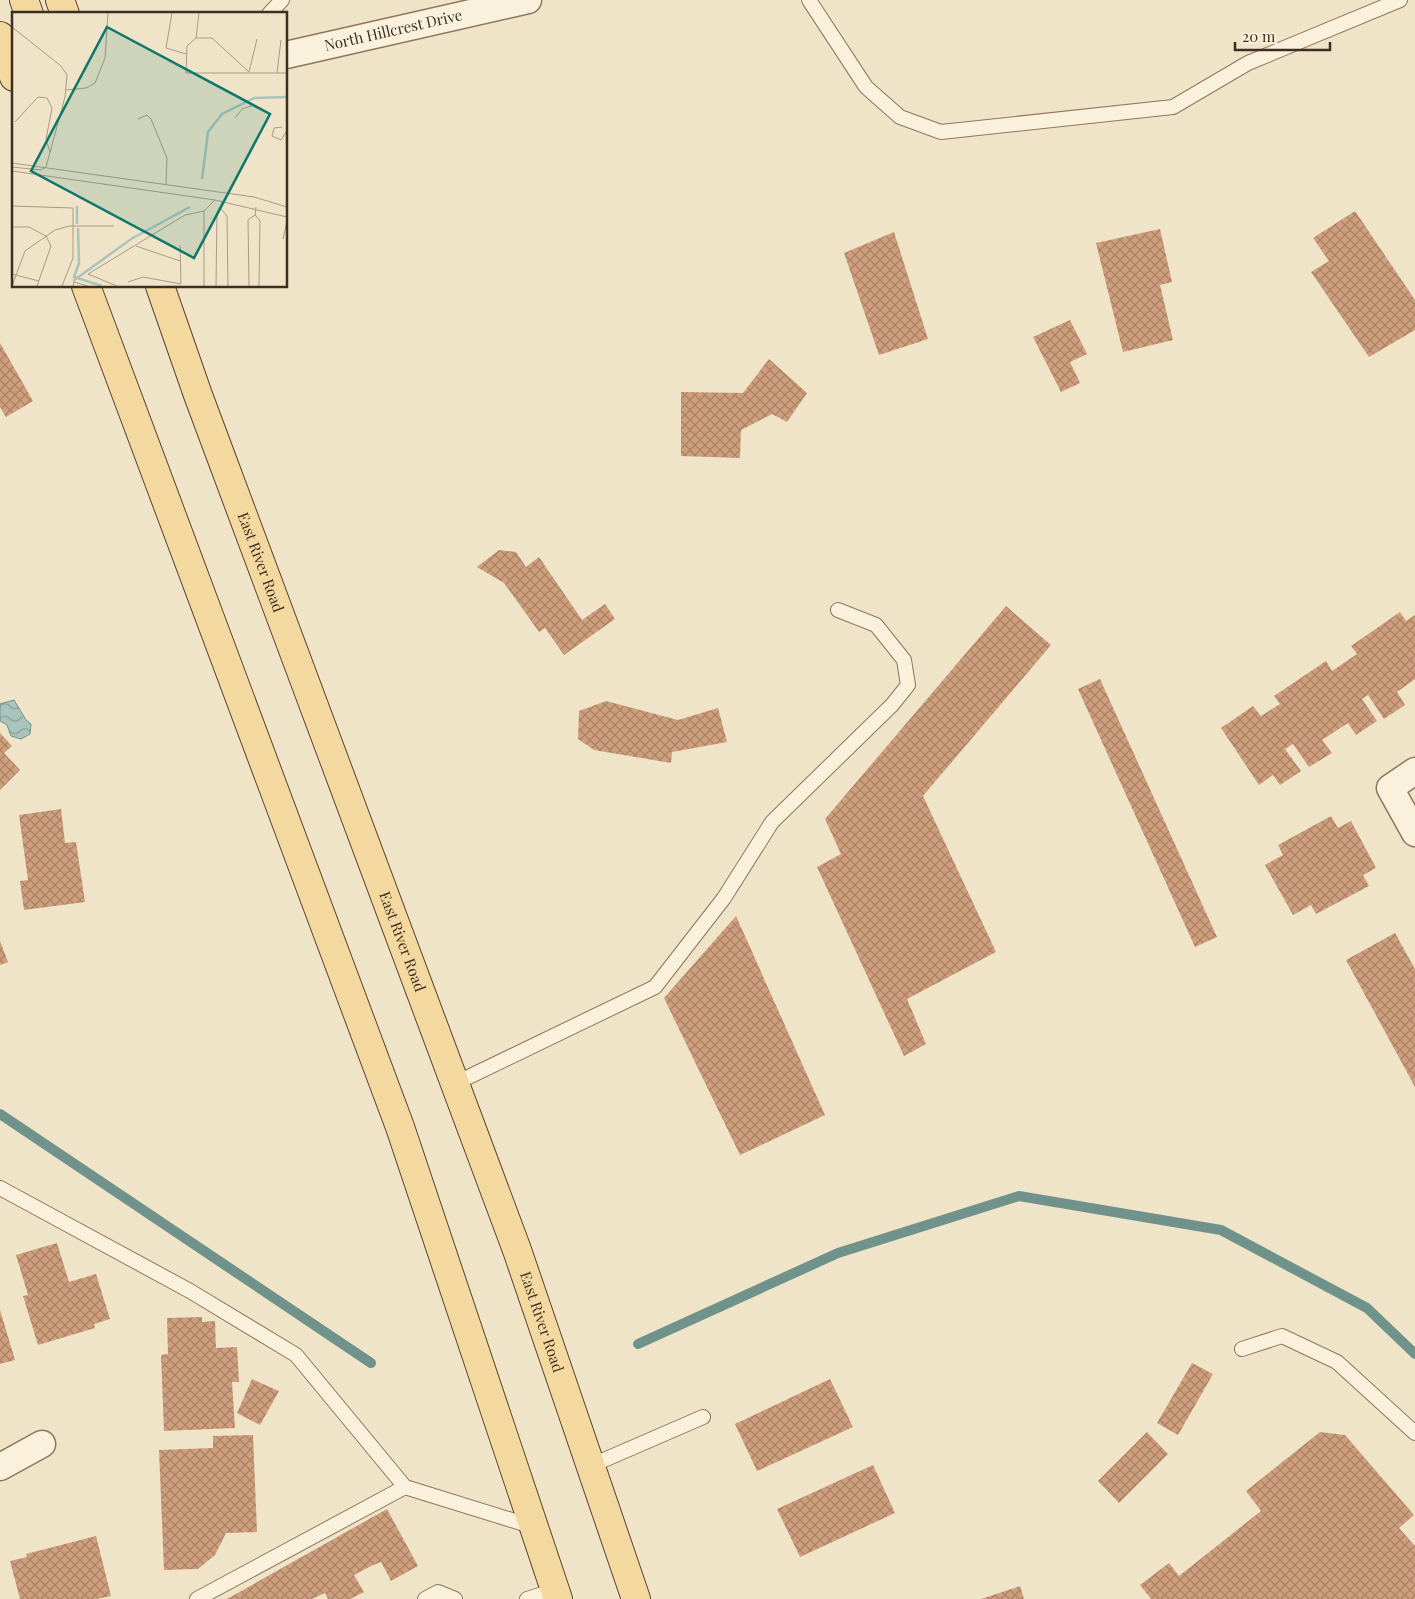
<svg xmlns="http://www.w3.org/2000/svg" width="1415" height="1599" viewBox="0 0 1415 1599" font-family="'Playfair Display',serif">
<defs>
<pattern id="water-waves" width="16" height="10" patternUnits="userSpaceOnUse" patternTransform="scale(1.25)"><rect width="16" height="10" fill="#a9c4bc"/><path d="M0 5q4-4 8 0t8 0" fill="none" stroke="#8ba098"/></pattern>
<pattern id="building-cross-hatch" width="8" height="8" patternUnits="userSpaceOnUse" patternTransform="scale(1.25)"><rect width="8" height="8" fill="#cf9f7d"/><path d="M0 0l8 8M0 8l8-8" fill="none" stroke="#a98266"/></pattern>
</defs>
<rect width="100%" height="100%" fill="#f0e4c8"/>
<path fill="url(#water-waves)" stroke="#6f938a" d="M 14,700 L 26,720 L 31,724 L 30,734 L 21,739 L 11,736 L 7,725 L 0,721 L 0,704 Z"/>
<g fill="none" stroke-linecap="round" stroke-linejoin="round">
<path stroke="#6f938a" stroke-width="10" d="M 0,1114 L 371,1363
M 638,1344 L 838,1253 L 1019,1196 L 1221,1230 L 1367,1308 L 1415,1354"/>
</g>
<path fill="url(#building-cross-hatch)" d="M 1355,211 L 1415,300 L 1415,330 L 1369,357 L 1311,272 L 1329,261 L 1313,238 Z
M 1160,229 L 1172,282 L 1160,285 L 1173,340 L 1123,352 L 1096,243 Z
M 894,232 L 928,339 L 879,355 L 844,253 Z
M 1070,320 L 1087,354 L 1070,362 L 1080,383 L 1061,392 L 1033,337 Z
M 0,343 L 33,401 L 6,417 L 0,407 Z
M 769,359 L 807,393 L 787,422 L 772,414 L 741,430 L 740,458 L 681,456 L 681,392 L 743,393 Z
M 499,550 L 516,552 L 526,567 L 539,557 L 582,620 L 605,604 L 615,619 L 564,655 L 545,628 L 539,632 L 504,583 L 477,567 Z
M 1006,606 L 1051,645 L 923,796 L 996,952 L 907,999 L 926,1044 L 904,1056 L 817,867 L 841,854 L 825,819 Z
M 1400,612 L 1406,621 L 1415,615 L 1415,679 L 1397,692 L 1405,705 L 1384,719 L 1368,695 L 1362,699 L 1377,721 L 1356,735 L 1348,723 L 1322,740 L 1332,753 L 1309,767 L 1293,744 L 1285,749 L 1301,771 L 1280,785 L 1273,775 L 1259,785 L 1221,728 L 1253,706 L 1261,716 L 1280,704 L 1274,696 L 1326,661 L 1332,671 L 1357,654 L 1351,646 Z
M 1100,679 L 1217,937 L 1195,947 L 1078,689 Z
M 606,701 L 678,720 L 718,708 L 727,742 L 672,752 L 671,763 L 594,750 L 578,739 L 579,711 Z
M 0,733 L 12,746 L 4,753 L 20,770 L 0,790 Z
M 61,809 L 65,843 L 76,842 L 85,902 L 24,910 L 20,881 L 28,880 L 19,815 Z
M 1331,816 L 1338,828 L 1351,821 L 1376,868 L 1363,875 L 1369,886 L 1316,914 L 1311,905 L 1293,915 L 1265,865 L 1283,855 L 1278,845 Z
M 736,916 L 825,1115 L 740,1155 L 664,998 Z
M 1395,933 L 1415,969 L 1415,1087 L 1346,960 Z
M 0,941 L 8,962 L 0,965 Z
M 57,1243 L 69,1282 L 96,1274 L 110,1319 L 94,1324 L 95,1328 L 38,1345 L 23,1296 L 28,1295 L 16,1255 Z
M 0,1310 L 15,1360 L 0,1364 Z
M 202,1317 L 202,1322 L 215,1321 L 216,1348 L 237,1347 L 239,1382 L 232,1382 L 235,1428 L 164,1431 L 161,1355 L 168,1354 L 167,1318 Z
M 1192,1363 L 1213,1374 L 1178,1435 L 1157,1423 Z
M 252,1379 L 279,1391 L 260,1425 L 237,1413 Z
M 830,1379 L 853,1427 L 757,1471 L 735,1424 Z
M 1147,1432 L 1168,1454 L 1119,1503 L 1098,1481 Z
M 1320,1432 L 1345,1435 L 1414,1515 L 1399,1528 L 1415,1546 L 1415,1599 L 1151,1599 L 1140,1585 L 1169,1563 L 1179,1576 L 1261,1511 L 1246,1491 Z
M 253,1435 L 257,1532 L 226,1533 L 215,1555 L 198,1569 L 164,1570 L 159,1450 L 213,1448 L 213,1436 Z
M 873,1465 L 895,1513 L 800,1557 L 777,1509 Z
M 387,1509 L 418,1566 L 391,1581 L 381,1562 L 371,1566 L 354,1575 L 364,1592 L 350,1599 L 328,1599 L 325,1593 L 312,1599 L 227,1599 Z
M 96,1536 L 111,1596 L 97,1599 L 20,1599 L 10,1561 L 27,1557 L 26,1554 Z
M 1020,1586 L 1024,1599 L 981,1599 Z"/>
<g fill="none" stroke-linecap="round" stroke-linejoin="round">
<g stroke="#8d765c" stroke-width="16">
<path id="lane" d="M 809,0 L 866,87 L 900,117 L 941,132 L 1173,107 L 1248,63 L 1400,0
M 269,14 L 282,0
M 456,1083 L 655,987 L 724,898 L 772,822 L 892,705 L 908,685 L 904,660 L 876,625 L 838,610
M 0,1188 L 190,1291 L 296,1355 L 405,1487
M 1242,1349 L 1282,1336 L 1337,1362 L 1415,1433
M 590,1466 L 703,1417
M 197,1599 L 405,1487 L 534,1527
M 425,1599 L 438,1592 L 455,1599
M 527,1599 L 555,1590"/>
</g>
<g stroke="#8d765c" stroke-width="29">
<g id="street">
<path id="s1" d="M 286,55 L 528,0"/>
<path d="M 1415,771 L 1390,788 L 1415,833"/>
<path d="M 0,1467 L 42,1444"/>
</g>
</g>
<g stroke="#5b4430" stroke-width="30">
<g id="primary">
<path d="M 24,0 L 29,14"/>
<path d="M 60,0 L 65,14"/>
<path d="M 0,36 L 14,77"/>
<path d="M 86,286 L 400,1127 L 558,1599"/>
<path id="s2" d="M 160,286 L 198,395 L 517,1250 L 636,1599"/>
</g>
</g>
<use href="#lane" stroke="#faf1dc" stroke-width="14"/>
<use href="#street" stroke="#faf1dc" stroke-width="26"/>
<use href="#primary" stroke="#f3d9a0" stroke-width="28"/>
</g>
<g text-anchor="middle" stroke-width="4" stroke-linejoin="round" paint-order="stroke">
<g font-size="15" fill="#3d2e20" stroke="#f7eed8">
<text dy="5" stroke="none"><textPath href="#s1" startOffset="110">North Hillcrest Drive</textPath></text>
<text dy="5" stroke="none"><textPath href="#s2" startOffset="294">East River Road</textPath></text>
<text dy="5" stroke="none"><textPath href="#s2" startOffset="699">East River Road</textPath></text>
<text dy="5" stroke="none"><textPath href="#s2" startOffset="1104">East River Road</textPath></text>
</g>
</g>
<g transform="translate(12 12)">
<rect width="275" height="275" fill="#f0e4c8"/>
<path fill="none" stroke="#a9c4bc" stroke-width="2.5" d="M 190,167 L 196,120 L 210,102 L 242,86 L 275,85M 65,194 L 65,212M 66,216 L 67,251 L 62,265 L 90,274M 61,269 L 119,227 L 178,195"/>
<path fill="none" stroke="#a89b85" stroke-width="1" d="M 160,1 L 154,36 L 174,42M 0,15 L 49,54 L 55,63 L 53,85 L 34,155M 184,26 L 187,1M 237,60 L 200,26 L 184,26 L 175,34 L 174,61 L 275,61M 237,60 L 245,27M 265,61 L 269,28M 54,78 L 74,76 L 83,71 L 93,46 L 96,1M 223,106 L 230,97 L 242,93M 126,107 L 135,103 L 139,107 L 155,146 L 154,172M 3,110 L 26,85 L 35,86 L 40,96 L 34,127 L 38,140M 270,115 L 262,116 L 260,124 L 269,128 L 274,120M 0,151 L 242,185 L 275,195M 0,155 L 29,158 L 34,155M 0,159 L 203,188 L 275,205M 0,194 L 61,196 L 61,246 L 50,274M 244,195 L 243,203 L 248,209 L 247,274M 209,197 L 215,204 L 216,274M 0,215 L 17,215 L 34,224M 271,227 L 275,209M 168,233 L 169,272M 124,234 L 168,249M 0,262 L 27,269M 116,270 L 131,265 L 169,272M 0,274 L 13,239 L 43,218 L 57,214 L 102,214M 25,274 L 39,234 L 34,224M 61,274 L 62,270 L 76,274M 105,274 L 76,262 L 173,203 L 192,199M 192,274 L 192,199 L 203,188M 204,274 L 205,201 L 211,189M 237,274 L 236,208 L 243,203"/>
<path fill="#0f766e" fill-opacity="0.15" stroke="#0f766e" stroke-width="2.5" d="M 95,15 L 258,102 L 182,246 L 19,159 Z"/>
<rect width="275" height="275" fill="none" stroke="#3d2e20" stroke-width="2.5"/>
</g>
<path d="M1235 42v8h95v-8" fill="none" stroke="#3d2e20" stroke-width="2.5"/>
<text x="1242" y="42" font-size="15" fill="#3d2e20" stroke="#f7eed8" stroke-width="4" paint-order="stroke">20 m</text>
</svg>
